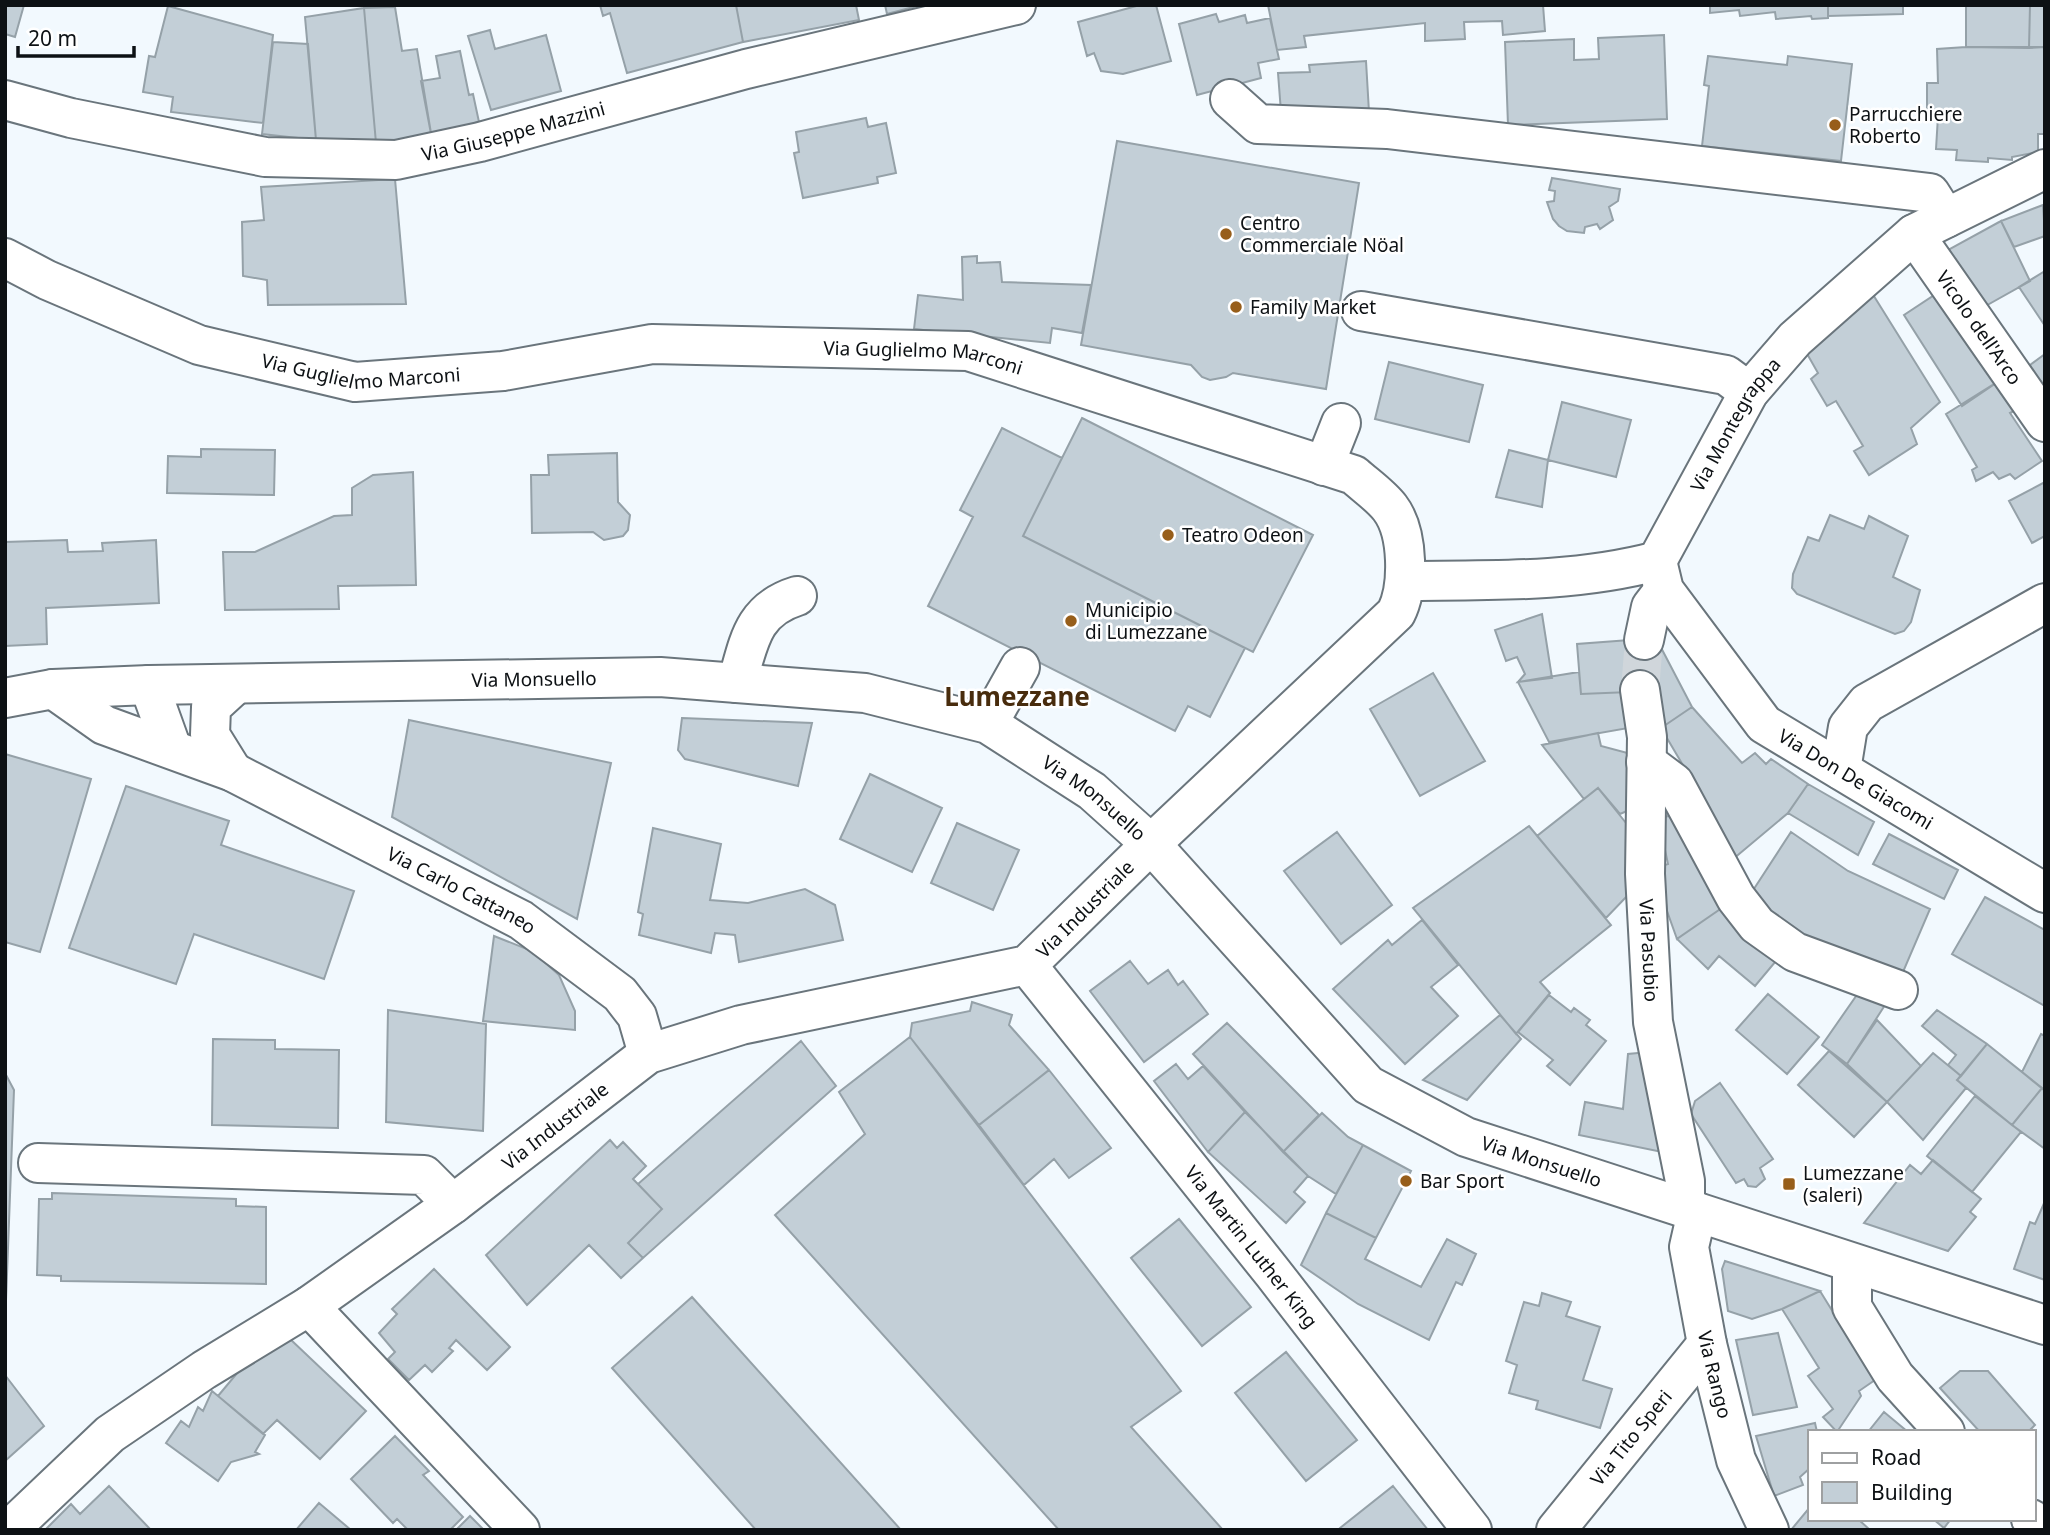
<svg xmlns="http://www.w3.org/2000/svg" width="2050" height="1535" viewBox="0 0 2050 1535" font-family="'Noto Sans',sans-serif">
<rect width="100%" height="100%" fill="#f2f9fe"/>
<path fill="#c3cfd7" stroke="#95a1a8" stroke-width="2" d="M 5,5 L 24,5 L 15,37 L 5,34 Z
M 600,5 L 736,5 L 743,42 L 627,73 L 610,13 L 603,16 Z
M 736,5 L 856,5 L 859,20 L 743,42 Z
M 885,5 L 921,5 L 887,14 Z
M 1140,5 L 1156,5 L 1171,61 L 1123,74 L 1101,71 L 1094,53 L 1087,56 L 1078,22 Z
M 1268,5 L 1543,5 L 1545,31 L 1503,35 L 1502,21 L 1464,22 L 1465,39 L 1425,41 L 1425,23 L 1304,36 L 1306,47 L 1277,50 Z
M 1710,5 L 1828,5 L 1828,18 L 1812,19 L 1811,16 L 1776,19 L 1775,12 L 1740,16 L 1739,10 L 1710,13 Z
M 1828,5 L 1903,5 L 1903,14 L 1828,16 Z
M 1966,5 L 2030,5 L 2029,48 L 1966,47 Z
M 2030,5 L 2045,5 L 2045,47 L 2029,48 Z
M 168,6 L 273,35 L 263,123 L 171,112 L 173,97 L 143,92 L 149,56 L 155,57 Z
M 395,7 L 402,51 L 417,49 L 432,139 L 376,143 L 364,8 Z
M 364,8 L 376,143 L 316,140 L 305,17 Z
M 1216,14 L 1219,22 L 1245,15 L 1247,23 L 1270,18 L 1279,59 L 1258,63 L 1261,78 L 1197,95 L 1179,24 Z
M 490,30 L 495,49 L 546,35 L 561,91 L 491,110 L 468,36 Z
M 1664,35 L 1667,119 L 1508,125 L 1505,42 L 1574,39 L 1574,60 L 1599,59 L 1598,38 Z
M 273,42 L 308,44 L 316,140 L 262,134 Z
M 1966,47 L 2045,47 L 2045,134 L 2038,134 L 2038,152 L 2012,157 L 2012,160 L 1988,158 L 1988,162 L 1956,160 L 1957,150 L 1936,149 L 1938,116 L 1927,117 L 1927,83 L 1938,83 L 1937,49 Z
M 460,51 L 469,95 L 473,94 L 479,122 L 474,123 L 476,131 L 432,139 L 421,81 L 440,78 L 436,56 Z
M 1708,56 L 1787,65 L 1788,56 L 1852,64 L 1841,161 L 1702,146 L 1709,86 L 1704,85 Z
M 1366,61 L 1369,112 L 1281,112 L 1278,73 L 1310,72 L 1309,65 Z
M 866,118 L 868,127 L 886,123 L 896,173 L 877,177 L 878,183 L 803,198 L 794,153 L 799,152 L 796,132 Z
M 1117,141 L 1359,183 L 1326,389 L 1233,373 L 1226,377 L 1210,380 L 1202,377 L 1191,365 L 1081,345 Z
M 1552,178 L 1620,189 L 1618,201 L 1609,207 L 1613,220 L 1600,229 L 1597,224 L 1585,227 L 1584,233 L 1567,231 L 1559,226 L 1553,219 L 1547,202 L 1554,201 L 1555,191 L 1549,190 Z
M 395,179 L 406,304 L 268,305 L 267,280 L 243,276 L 242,222 L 264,220 L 261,187 Z
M 2043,205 L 2045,236 L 2014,247 L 2001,221 Z
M 2001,221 L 2030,281 L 1982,308 L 1946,251 Z
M 977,256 L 977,263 L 1000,262 L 1002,282 L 1091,285 L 1082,333 L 1052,328 L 1050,343 L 914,329 L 918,295 L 963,300 L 962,257 Z
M 2045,271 L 2045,326 L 2019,287 Z
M 1942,290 L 2002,379 L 1962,406 L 1904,315 Z
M 1872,293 L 1940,402 L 1911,428 L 1917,444 L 1869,475 L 1854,451 L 1863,446 L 1836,401 L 1827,406 L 1811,379 L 1818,373 L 1806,352 Z
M 2045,354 L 2045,393 L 2030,365 Z
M 1389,362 L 1483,385 L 1469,442 L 1375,419 Z
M 2007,376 L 2024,406 L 2010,413 L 2042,461 L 2015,479 L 2010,474 L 1999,479 L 1993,472 L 1976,481 L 1972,470 L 1977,467 L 1946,414 Z
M 1562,402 L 1631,420 L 1616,477 L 1548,460 Z
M 1082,418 L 1313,535 L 1253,652 L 1023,536 Z
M 1002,428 L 1062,458 L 1023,536 L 1245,648 L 1210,717 L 1188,706 L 1175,731 L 928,606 L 973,517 L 960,510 Z
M 201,449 L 275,450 L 274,495 L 167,493 L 168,456 L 201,457 Z
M 1509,450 L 1548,460 L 1542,507 L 1496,497 Z
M 617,453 L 618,502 L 630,515 L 628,530 L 623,536 L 604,540 L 593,532 L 532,533 L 531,475 L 549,475 L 548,455 Z
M 413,472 L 416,585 L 338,586 L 339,609 L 225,610 L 223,552 L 255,552 L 334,516 L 352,515 L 352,488 L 373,475 Z
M 2045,482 L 2045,536 L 2032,543 L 2009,501 Z
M 1830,515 L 1864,529 L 1869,516 L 1908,536 L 1893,577 L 1920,590 L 1911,622 L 1904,631 L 1895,634 L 1797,594 L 1792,588 L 1793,574 L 1808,537 L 1819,541 Z
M 67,540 L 68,552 L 103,551 L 102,543 L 156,540 L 159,603 L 46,608 L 47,644 L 5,646 L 5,542 Z
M 1542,614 L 1552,678 L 1518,682 L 1525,674 L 1517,657 L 1506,661 L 1495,630 Z
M 1656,638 L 1692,707 L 1661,728 L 1630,692 L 1581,694 L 1577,644 Z
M 1579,672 L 1581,694 L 1630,692 L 1634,727 L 1549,742 L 1518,682 Z
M 1433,673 L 1485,761 L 1420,796 L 1370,709 Z
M 1692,707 L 1742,763 L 1755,753 L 1766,764 L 1771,759 L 1808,784 L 1788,813 L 1726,865 L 1713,816 L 1661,728 Z
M 682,718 L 812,723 L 798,786 L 685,759 L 678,750 Z
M 409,720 L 611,763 L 577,919 L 392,817 Z
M 1598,733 L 1601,746 L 1635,755 L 1634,808 L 1620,814 L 1598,788 L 1584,799 L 1542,745 Z
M 5,754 L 91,779 L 40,952 L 5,942 Z
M 870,774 L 942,808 L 912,872 L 840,839 Z
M 1808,784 L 1874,822 L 1858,855 L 1788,813 Z
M 126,786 L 229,821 L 221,845 L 354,891 L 324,979 L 194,934 L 176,984 L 69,948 Z
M 1598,788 L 1630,828 L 1628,895 L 1606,918 L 1537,836 Z
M 1668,816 L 1674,817 L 1729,903 L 1677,939 L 1667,911 L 1661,866 L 1668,864 L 1665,850 L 1661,849 L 1661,818 Z
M 957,823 L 1019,850 L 993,910 L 931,883 Z
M 1529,826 L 1611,925 L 1540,982 L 1550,993 L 1516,1034 L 1413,908 Z
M 653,828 L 721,844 L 710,900 L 748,903 L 805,889 L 835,905 L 843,940 L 739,962 L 735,935 L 715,933 L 711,953 L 639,935 L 643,914 L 638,912 Z
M 1337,832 L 1392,905 L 1341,944 L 1284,871 Z
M 1791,832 L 1848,871 L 1930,909 L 1900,979 L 1792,934 L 1748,898 Z
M 1889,834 L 1958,870 L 1944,899 L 1873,864 Z
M 1985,897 L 2045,930 L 2045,1006 L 1952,954 Z
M 1729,903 L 1776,961 L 1755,986 L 1719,956 L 1708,969 L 1677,939 Z
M 1422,920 L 1458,965 L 1431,987 L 1458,1016 L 1405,1064 L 1333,989 L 1388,940 L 1392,945 Z
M 494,936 L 532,951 L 559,975 L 575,1011 L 575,1030 L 483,1021 Z
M 1130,961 L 1148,984 L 1168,970 L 1178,985 L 1183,981 L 1208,1014 L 1144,1062 L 1090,991 Z
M 1861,989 L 1887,1002 L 1847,1064 L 1822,1045 Z
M 1768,994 L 1819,1037 L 1787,1074 L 1736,1030 Z
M 1549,995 L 1571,1012 L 1574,1008 L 1590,1020 L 1586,1025 L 1606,1041 L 1570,1085 L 1547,1066 L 1553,1060 L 1518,1032 Z
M 972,1002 L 1012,1015 L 1009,1025 L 1049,1070 L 979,1125 L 910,1037 L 912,1023 L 970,1011 Z
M 388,1010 L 486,1024 L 483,1131 L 386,1122 Z
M 1937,1010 L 1987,1044 L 1961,1076 L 1948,1065 L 1956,1055 L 1922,1026 Z
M 1500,1015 L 1521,1039 L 1467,1100 L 1423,1080 Z
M 1877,1020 L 1921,1066 L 1887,1102 L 1847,1064 Z
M 1227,1023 L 1319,1115 L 1283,1152 L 1193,1054 Z
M 2041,1034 L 2045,1036 L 2045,1091 L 2022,1072 Z
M 910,1037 L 1181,1391 L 1131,1427 L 1223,1530 L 1059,1530 L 775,1215 L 865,1134 L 839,1092 Z
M 213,1039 L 275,1040 L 275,1049 L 339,1050 L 338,1128 L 212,1125 Z
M 801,1041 L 836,1086 L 643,1258 L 628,1243 L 662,1209 L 638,1184 Z
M 1987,1044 L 2042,1088 L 2012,1125 L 1957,1080 Z
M 1829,1051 L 1887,1102 L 1854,1137 L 1798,1085 Z
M 1648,1052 L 1667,1153 L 1579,1135 L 1585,1102 L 1623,1109 L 1628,1054 Z
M 1933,1053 L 1961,1076 L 1957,1080 L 1966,1088 L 1923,1140 L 1887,1102 Z
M 1176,1064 L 1188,1079 L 1203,1066 L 1245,1112 L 1208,1152 L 1154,1081 Z
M 1049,1070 L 1111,1148 L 1069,1178 L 1054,1159 L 1024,1185 L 979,1125 Z
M 5,1073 L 14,1090 L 5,1327 Z
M 1720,1083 L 1773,1159 L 1760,1168 L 1765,1179 L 1756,1187 L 1748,1186 L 1744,1179 L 1736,1183 L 1691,1114 L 1695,1101 Z
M 2042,1088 L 2045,1091 L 2045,1149 L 2012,1125 Z
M 1975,1096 L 2021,1132 L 1972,1192 L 1927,1156 Z
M 1245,1112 L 1308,1176 L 1294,1192 L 1305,1202 L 1286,1223 L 1208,1152 Z
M 1322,1113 L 1348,1137 L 1363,1145 L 1336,1194 L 1308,1176 L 1283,1152 Z
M 610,1140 L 617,1148 L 623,1142 L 646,1166 L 633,1179 L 662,1209 L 628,1243 L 643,1258 L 621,1278 L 589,1245 L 527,1305 L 486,1255 Z
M 1363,1145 L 1411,1171 L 1376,1238 L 1326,1213 Z
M 1933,1160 L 1981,1199 L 1970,1212 L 1976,1217 L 1948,1251 L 1864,1223 L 1910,1165 L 1921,1174 Z
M 52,1193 L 236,1199 L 236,1206 L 266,1207 L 266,1284 L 61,1281 L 61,1276 L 37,1275 L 39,1199 L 52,1199 Z
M 2045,1201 L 2045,1280 L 2014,1269 L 2030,1222 L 2035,1224 Z
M 1326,1213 L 1376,1238 L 1365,1259 L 1421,1287 L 1447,1239 L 1476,1254 L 1462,1285 L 1456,1282 L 1429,1340 L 1358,1304 L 1301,1265 Z
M 1179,1219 L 1251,1307 L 1202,1346 L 1131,1258 Z
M 1725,1261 L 1820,1291 L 1782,1309 L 1752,1319 L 1728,1311 L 1722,1269 Z
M 434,1269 L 510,1347 L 487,1370 L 456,1340 L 449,1348 L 453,1351 L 432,1372 L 425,1365 L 409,1380 L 388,1359 L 395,1352 L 379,1333 L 397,1314 L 392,1309 Z
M 1820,1291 L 1875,1380 L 1859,1391 L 1861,1396 L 1837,1432 L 1823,1417 L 1833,1409 L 1808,1376 L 1819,1368 L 1782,1309 Z
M 1542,1293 L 1571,1302 L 1566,1316 L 1600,1327 L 1583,1380 L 1612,1389 L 1600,1428 L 1536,1409 L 1538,1401 L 1509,1393 L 1517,1365 L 1506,1361 L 1524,1302 L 1539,1306 Z
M 692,1297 L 901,1530 L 756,1530 L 612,1368 Z
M 1778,1333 L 1797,1407 L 1753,1415 L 1736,1340 Z
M 289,1338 L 366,1411 L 320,1459 L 277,1420 L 263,1434 L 218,1396 L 238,1372 Z
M 1286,1352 L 1357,1440 L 1306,1481 L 1235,1393 Z
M 1960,1371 L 1988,1371 L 2035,1425 L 2028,1432 L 1980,1432 L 1940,1388 Z
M 5,1375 L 44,1426 L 5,1461 Z
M 212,1391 L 265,1435 L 255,1452 L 259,1454 L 231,1462 L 218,1481 L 166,1443 L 181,1421 L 189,1427 L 198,1407 L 203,1411 Z
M 1884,1412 L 1908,1432 L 1868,1432 Z
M 1815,1423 L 1817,1432 L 1810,1432 L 1810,1468 L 1800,1477 L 1803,1485 L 1774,1496 L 1756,1436 Z
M 395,1436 L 429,1471 L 423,1475 L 463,1517 L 450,1530 L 408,1530 L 397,1519 L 393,1523 L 351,1479 Z
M 109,1486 L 151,1530 L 45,1530 L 71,1504 L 80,1514 Z
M 1393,1486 L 1428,1530 L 1341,1530 L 1340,1528 Z
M 319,1503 L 351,1530 L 296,1530 Z
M 1810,1507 L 1810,1519 L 1858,1519 L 1870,1530 L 1791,1530 Z
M 470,1516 L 484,1530 L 456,1530 Z
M 1933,1519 L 1951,1519 L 1944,1528 Z"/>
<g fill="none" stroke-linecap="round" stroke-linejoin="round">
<path stroke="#d0d6db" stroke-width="38" stroke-dasharray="38 19" stroke-linecap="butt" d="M 1640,690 L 1644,640"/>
<g stroke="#6a757c" stroke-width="42">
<g id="minor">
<path d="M 1230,99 L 1258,124 L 1387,129 L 1930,193 L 1946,218"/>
<path id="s1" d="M 5,100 L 71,118 L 265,157 L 396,160 L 480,142 L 746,69 L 1016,5"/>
<path id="s2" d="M 1914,234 L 2045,422"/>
<path id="s3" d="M 5,258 L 47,280 L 199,345 L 355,382 L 503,371 L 652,344 L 968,351 L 1354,475 C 1365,485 1381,496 1390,508 C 1409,533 1409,587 1396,613 L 1151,844 L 1027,965 L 741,1025 L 648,1054 L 453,1204 L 309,1306 L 204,1370 L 110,1434 L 9,1530"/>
<path d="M 1361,311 L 1726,375 L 1749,392"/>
<path d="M 1324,466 L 1341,423"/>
<path id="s4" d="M 1657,561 L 1664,590 L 1764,724 L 2045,893"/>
<path id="s5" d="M 1405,581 C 1490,580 1574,583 1657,561 L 1749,392 L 1795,339 L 1914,234 L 2045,169"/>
<path d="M 1644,640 L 1651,607 L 1664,590"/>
<path d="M 737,683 C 749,642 752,610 797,596"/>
<path d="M 149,685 L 172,749"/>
<path id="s6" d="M 53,689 L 104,725 L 233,772 L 521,920 L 620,994 L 637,1016 L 648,1054"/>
<path id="s7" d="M 1640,690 L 1647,737 L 1645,874 L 1653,1022 L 1685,1181 L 1685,1206"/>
<path d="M 988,724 L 1020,667"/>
<path d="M 1646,762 L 1674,783 L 1736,898 L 1757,925 L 1795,952 L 1898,990"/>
<path d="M 1841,770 L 1848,727 L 1867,703 L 2045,603"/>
<path d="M 233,772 L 210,735 L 211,707 L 235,685"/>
<path id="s8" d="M 1027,965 L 1273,1273 L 1472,1530"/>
<path d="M 38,1163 L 424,1175 L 453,1204"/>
<path id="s9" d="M 1697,1212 L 1689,1247 L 1707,1344 L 1736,1460 L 1769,1530"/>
<path d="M 1852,1264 L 1852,1307 L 1895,1377 L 1945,1432"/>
<path d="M 309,1306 L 520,1530"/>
<path d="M 2031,1519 L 2042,1530"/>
<path id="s10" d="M 1556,1530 L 1707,1344"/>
</g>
</g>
<g stroke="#6a757c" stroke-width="42">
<g id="major">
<path id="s11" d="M 5,698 L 53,689 L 149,685 L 660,677 L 865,693 L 988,724 L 1092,791 L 1151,844 L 1368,1085 L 1466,1137 L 2045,1325"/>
</g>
</g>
<use href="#minor" stroke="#fff" stroke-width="38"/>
<use href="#major" stroke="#fff" stroke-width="38"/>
</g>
<g fill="#975e1a" stroke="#fff" stroke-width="2.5">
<circle cx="1835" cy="125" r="7"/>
<circle cx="1226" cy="234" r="7"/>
<circle cx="1236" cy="307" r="7"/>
<circle cx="1168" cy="535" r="7"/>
<circle cx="1071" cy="621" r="7"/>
<circle cx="1406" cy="1181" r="7"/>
<rect x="1782" y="1177" width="14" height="14" rx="3.5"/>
</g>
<g text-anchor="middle" stroke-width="5" stroke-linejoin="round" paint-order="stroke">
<g font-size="19" fill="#0d1114" stroke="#fff" text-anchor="start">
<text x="1849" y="121">Parrucchiere<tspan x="1849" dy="22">Roberto</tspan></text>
<text x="1240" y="230">Centro<tspan x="1240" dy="22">Commerciale Nöal</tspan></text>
<text x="1250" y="314">Family Market</text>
<text x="1182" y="542">Teatro Odeon</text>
<text x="1085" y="617">Municipio<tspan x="1085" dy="22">di Lumezzane</tspan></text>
<text x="1803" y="1180">Lumezzane<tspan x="1803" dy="22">(saleri)</tspan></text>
<text x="1420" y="1188">Bar Sport</text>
</g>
<g font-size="19" fill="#0d1114" stroke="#fff">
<text dy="7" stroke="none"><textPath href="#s1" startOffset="518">Via Giuseppe Mazzini</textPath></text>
<text dy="7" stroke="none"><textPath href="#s2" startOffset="114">Vicolo dell'Arco</textPath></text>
<text dy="7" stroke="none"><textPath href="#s3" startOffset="945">Via Guglielmo Marconi</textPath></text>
<text dy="7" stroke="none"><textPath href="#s3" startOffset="378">Via Guglielmo Marconi</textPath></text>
<text dy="7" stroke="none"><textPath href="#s5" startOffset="411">Via Montegrappa</textPath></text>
<text dy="7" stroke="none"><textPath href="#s11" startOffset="530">Via Monsuello</textPath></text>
<text dy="7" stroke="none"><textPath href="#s4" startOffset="304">Via Don De Giacomi</textPath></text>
<text dy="7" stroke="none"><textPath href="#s11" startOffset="1118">Via Monsuello</textPath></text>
<text dy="7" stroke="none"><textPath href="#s6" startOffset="457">Via Carlo Cattaneo</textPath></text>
<text transform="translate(1085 909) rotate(-45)" y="7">Via Industriale</text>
<text dy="7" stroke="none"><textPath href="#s7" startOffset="261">Via Pasubio</textPath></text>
<text transform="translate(555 1126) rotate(-38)" y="7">Via Industriale</text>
<text dy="7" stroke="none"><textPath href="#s11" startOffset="1706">Via Monsuello</textPath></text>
<text dy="7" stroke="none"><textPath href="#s8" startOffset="360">Via Martin Luther King</textPath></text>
<text dy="7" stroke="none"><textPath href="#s9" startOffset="166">Via Rango</textPath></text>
<text dy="7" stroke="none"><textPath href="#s10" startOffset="119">Via Tito Speri</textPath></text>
</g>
<g font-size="26" font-weight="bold" fill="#482c0d" stroke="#fff">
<text x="1017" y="706">Lumezzane</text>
</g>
</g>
<rect width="2050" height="1535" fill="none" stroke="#0d1114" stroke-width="14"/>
<rect x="1808" y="1430" width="228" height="91" fill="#ffffff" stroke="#9ea0a1" stroke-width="2"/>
<rect x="1822" y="1453" width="35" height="10" fill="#ffffff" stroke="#9ea0a1" stroke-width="2"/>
<text x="1871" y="1465" font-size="21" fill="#0d1114">Road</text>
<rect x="1822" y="1482" width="35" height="21" fill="#c3cfd7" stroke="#9ea0a1" stroke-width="2"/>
<text x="1871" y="1500" font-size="21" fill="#0d1114">Building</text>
<path d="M18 46v10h116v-10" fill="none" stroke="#0d1114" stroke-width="3.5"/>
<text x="28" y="46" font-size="21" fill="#0d1114" stroke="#ffffff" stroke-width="5" paint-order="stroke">20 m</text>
</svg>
